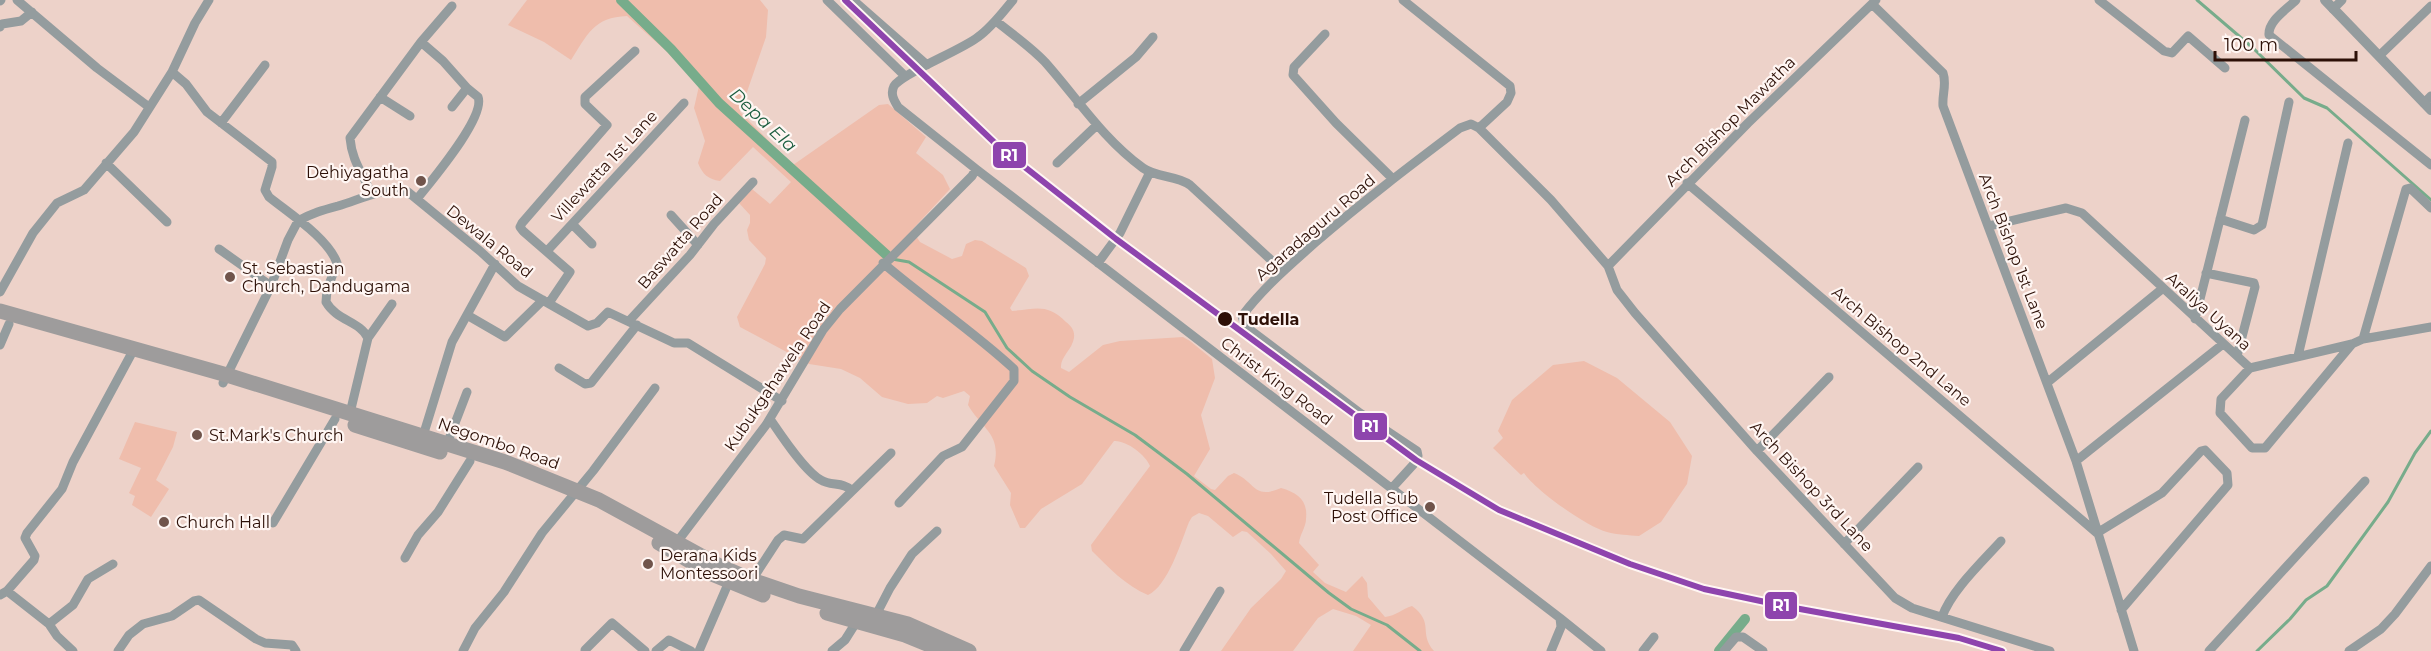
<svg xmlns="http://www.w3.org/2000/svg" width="2431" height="651" viewBox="0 0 2431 651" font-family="Montserrat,sans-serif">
<rect width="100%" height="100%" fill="#edd2c9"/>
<path fill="#efbdac" d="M 527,0 L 760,0 L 768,10 L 766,37 L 740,112 L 793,165 L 879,105 L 888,104 L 926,137 L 916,153 L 943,175 L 950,189 L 912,230 L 920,242 L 952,259 L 962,256 L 966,244 L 975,240 L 982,241 L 1026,268 L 1029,276 L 1010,308 L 1012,311 C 1036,309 1047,303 1066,322 C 1071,326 1075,330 1074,338 C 1072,350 1060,357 1061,368 L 1069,372 L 1103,345 L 1120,341 L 1183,337 L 1190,341 L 1212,359 L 1215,378 L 1201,415 L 1210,449 L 1194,476 L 1211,489 L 1215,490 L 1228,476 L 1234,473 C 1256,482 1253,500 1281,488 C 1298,493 1308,500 1306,519 C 1306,527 1300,534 1299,543 L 1319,565 L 1313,572 L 1325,583 L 1346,592 L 1362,576 L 1367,583 L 1368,597 L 1385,617 C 1396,616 1402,609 1412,606 C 1435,623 1418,633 1434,651 L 1353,651 L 1371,625 L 1356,616 L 1333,609 L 1318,618 L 1293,651 L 1221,651 L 1251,608 L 1281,579 L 1286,571 L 1271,554 L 1247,532 L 1242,531 L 1233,537 L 1208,516 L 1199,513 L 1192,517 L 1189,522 C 1181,542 1168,586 1148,595 C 1126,586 1108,567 1092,551 L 1091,545 L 1150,466 C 1146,455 1126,440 1114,441 L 1082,484 L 1041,509 L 1025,528 L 1020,528 L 1010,505 L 1011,493 L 994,466 C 1002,434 982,429 968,405 L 970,396 L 964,391 L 943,398 L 937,396 L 927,403 L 908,404 L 882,397 L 860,378 L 841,369 L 809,364 L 740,327 L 737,317 L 765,264 L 766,258 L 749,240 L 747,230 L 750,223 L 750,215 L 739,203 L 752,189 L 770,204 L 791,182 L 753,147 L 720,181 C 708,179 703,175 698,163 L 705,141 L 694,108 L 699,86 L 665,50 L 627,16 C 594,17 587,35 571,60 L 544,42 L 508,25 Z
M 1584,361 L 1617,378 L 1670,422 L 1692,456 L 1687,484 L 1661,522 L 1639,536 C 1629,535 1617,535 1607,532 C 1587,527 1535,490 1524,473 L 1521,475 L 1493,448 L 1503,438 L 1498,431 L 1512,400 L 1553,365 Z
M 135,422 L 177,432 L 173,447 L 156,480 L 169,489 L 151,517 L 132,505 L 135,496 L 129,493 L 141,468 L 119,459 Z"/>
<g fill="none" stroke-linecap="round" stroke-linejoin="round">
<path stroke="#77ac8b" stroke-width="3" d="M 2197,0 L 2253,48 L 2304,98 L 2327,108 L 2431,200
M 892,259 L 909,262 L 985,312 L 1007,348 L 1032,371 L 1070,397 L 1135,435 L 1187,474 L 1329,593 L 1351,609 L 1387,625 L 1420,651
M 2257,651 L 2290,619 L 2306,600 L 2327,586 L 2388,502 L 2415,453 L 2431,431"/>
<path stroke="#77ac8b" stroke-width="10" d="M 621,0 L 671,49 L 719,103 L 890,258
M 1719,651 L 1745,619"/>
<path stroke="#949c9e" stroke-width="9" d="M 17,0 L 97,68 L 149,107
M 827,0 L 905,76
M 853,0 L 927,65
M 1403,0 L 1510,86 L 1511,93 L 1507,102 L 1479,128
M 2099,0 L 2164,51 L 2172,53 L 2188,36 L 2225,68
M 2296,0 C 2286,10 2268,21 2269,35 L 2431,165
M 0,1 L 1,0
M 1872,4 L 1943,73 C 1947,84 1942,94 1943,106 L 2076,461 L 2134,651
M 2333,9 L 2342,0
M 996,21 C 1012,34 1031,47 1045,62 C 1077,98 1103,139 1143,168 C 1157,178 1176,175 1190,185 L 1283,271
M 0,27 L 2,24 L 21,21 L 32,12
M 1325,34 L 1294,67 L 1293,75 L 1336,123 L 1393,179
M 421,42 L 443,61 L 467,88 L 452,107
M 2379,56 L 2431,6
M 172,72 L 186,84 L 207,112 L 272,162 L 272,167 L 265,190 L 269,197 C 290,214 328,238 337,263 L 327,290 L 326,302 C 337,321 360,321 368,338 L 350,413
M 380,97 L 410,116
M 2424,103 L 2431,96
M 1078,104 L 1136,57 L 1153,37
M 221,123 L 265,65
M 106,163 L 167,222
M 1057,163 L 1097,125
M 976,169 L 1560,618 L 1561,627 L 1551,651
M 1687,183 L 2097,533
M 371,194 C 363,173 352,162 350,138 L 421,42 L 452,6
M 417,199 C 431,181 486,117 478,97 L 467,88
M 671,215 L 698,245
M 2220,219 L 2254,230 L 2262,225 L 2289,102
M 298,221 C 312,213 323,210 338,206 C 362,199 382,187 408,192 L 480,251 L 518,286 L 588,326 L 597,323 L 608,312 L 674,343 L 688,343 L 782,401
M 572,224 L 592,244
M 1989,226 L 2066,208 L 2082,213 L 2250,368 L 2352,344 L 2363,339 L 2431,327
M 219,249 L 271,286
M 547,251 L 684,103
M 883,263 C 926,300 973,331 1014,369 L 1014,381 L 962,447 L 943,456 L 899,503
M 1098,263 L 1120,233 L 1150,172
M 1608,266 L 1748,123 L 1876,0
M 2206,273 L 2254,283 L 2255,287 L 2237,356
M 0,292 L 33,233 L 57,203 L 84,190 L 134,132 L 172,72 L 195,23 L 209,0
M 549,303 L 570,272 L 523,231 L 520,227 L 522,223 L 607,125 L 585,104 L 585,97 L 635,51
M 467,315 L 505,337 L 543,300
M 2195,319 L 2245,120
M 629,321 L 690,255 L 714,224 L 753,182
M 368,338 L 392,304
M 2363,339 L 2406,189 L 2410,188 L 2431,208
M 0,345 L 9,324
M 2298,356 L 2348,143
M 559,368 L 585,384 L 591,383 L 637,325
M 2250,368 L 2221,399 L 2220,413 L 2252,448 L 2265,448 L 2352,344
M 2048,382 L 2162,289
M 223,383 L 271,286 L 288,240 L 298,221
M 770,419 C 781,435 805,472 821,480 C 830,486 844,482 851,490
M 423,436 L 452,342 L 495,264
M 447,444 L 467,392
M 1757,451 L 1829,377
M 2076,461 L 2223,344
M 1392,488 L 1413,465 L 1418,456 L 1417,451 L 1360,413 L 1245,326 L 1242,316 C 1263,288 1290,265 1316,242 C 1362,202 1411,165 1460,128 L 1471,124 L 1479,128 L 1551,200 L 1608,266 L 1617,290 L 1635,313 L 1757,451 L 1895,598 L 1912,608 L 2050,651
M 273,523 L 335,419
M 2097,533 L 2162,493 L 2201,451 L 2205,450 L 2227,473 L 2228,485 L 2121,610
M 677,542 L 766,425 L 823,330 L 840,309 L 972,176 L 976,169 L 898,107 C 894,100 890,94 894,86 C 902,73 962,50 978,37 C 992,27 1002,13 1013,0
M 1844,544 L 1918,467
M 405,558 L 418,535 L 438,512 L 470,461
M 752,580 L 778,540 L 784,535 L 803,539 L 891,453
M 7,591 L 49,624 L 57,636 L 73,651
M 0,595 L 7,591 L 34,560 L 35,556 L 25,538 L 27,533 L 62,489 L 73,462 L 134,349
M 876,615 L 890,588 L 912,554 L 937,531
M 1942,617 C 1951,591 1982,562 2001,541
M 1560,618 L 1601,651
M 49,624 L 73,605 L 88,579 L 113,564
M 585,650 L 612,623 L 645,651
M 118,651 L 129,635 L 143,624 L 172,616 L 194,601 L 199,600 L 256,639 L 265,643 L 292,645 L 296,651
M 463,651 L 475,628 L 504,592 L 542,533 L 593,471 L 655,388
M 656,651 L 669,640 L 691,651
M 699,651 L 731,577
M 832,651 L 845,640 L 857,621
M 1184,651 L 1220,591
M 1643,651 L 1654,637
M 1724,651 L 1736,637 L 1743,637 L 1763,651
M 2209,651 L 2365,481
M 2349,651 L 2381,629 L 2395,614 L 2431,566"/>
<path stroke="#949c9e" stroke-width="10" d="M 2325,0 L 2431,110"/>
<path stroke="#9e9c9c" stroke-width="15" d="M 0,311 L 227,375 L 505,462 L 599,500 L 718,565 L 752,580 L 799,596 L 908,624 L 969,651
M 355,425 L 440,452
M 659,543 L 712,574 L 763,595
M 827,613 L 905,635 L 944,651"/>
<g stroke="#fff6f3" stroke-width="10">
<path id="rail-1" d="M 845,0 L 998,146 L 1116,239 L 1416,460 L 1499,510 L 1630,564 L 1704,589 L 1789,607 L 1959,638 L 2002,651"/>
</g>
<use href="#rail-1" stroke="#8e44ad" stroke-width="6"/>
</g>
<g fill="#70544b" stroke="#fff6f3" stroke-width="2">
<circle cx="421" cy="181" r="6"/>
<circle cx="230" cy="277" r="6"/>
<circle cx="197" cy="435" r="6"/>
<circle cx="1430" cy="507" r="6"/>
<circle cx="164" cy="522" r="6"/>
<circle cx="648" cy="564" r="6"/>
</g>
<circle fill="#2d1007" stroke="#fff6f3" stroke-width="2" cx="1225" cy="319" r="8"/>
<g text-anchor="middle" stroke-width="4.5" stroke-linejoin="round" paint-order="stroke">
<g font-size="16" fill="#2d1007" stroke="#fff6f3">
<text transform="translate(1730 121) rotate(-45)" y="6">Arch Bishop Mawatha</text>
<text transform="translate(604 166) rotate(-47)" y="6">Villewatta 1st Lane</text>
<text transform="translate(1315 227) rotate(-41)" y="6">Agaradaguru Road</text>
<text transform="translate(490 241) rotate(39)" y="6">Dewala Road</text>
<text transform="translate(680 241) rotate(-49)" y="6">Baswatta Road</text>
<text transform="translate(2014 251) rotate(69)" y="6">Arch Bishop 1st Lane</text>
<text transform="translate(2209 311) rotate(42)" y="6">Araliya Uyana</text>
<text transform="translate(1902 346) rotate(40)" y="6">Arch Bishop 2nd Lane</text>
<text transform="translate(777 376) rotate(-56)" y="6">Kubukgahawela Road</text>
<text transform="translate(1277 381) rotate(37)" y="6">Christ King Road</text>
<text transform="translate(499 443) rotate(19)" y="6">Negombo Road</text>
<text transform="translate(1812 486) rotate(47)" y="6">Arch Bishop 3rd Lane</text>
</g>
<g font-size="16" fill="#2d1007" stroke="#fff6f3" text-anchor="start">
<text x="409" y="178" text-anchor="end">Dehiyagatha<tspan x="409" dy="18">South</tspan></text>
<text x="242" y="274">St. Sebastian<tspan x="242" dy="18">Church, Dandugama</tspan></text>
<text x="209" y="441">St.Mark's Church</text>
<text x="1418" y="504" text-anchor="end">Tudella Sub<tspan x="1418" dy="18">Post Office</tspan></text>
<text x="176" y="528">Church Hall</text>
<text x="660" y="561">Derana Kids<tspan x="660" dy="18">Montessoori</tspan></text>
</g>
<g font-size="16" font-weight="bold" fill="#2d1007" stroke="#fff6f3" text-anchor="start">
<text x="1238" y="325">Tudella</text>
</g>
<g font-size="18" font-style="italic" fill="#1d5e40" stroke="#fff6f3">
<text transform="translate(763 120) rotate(43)" y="6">Depa Ela</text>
</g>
</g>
<g stroke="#fff6f3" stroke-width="2">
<rect x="992" y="141" width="35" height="28" rx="6" fill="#8e44ad"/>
<rect x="1353" y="412" width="35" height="29" rx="6" fill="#8e44ad"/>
<rect x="1764" y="591" width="34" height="29" rx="6" fill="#8e44ad"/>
</g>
<g font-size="16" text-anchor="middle" font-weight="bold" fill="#fff">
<text x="1009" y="161">R1</text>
<text x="1370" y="432">R1</text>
<text x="1781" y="611">R1</text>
</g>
<path d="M2215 51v9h141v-9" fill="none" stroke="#2d1007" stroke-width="3"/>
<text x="2224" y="51" font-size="18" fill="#2d1007" stroke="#fff6f3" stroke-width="4.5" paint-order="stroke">100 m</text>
</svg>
